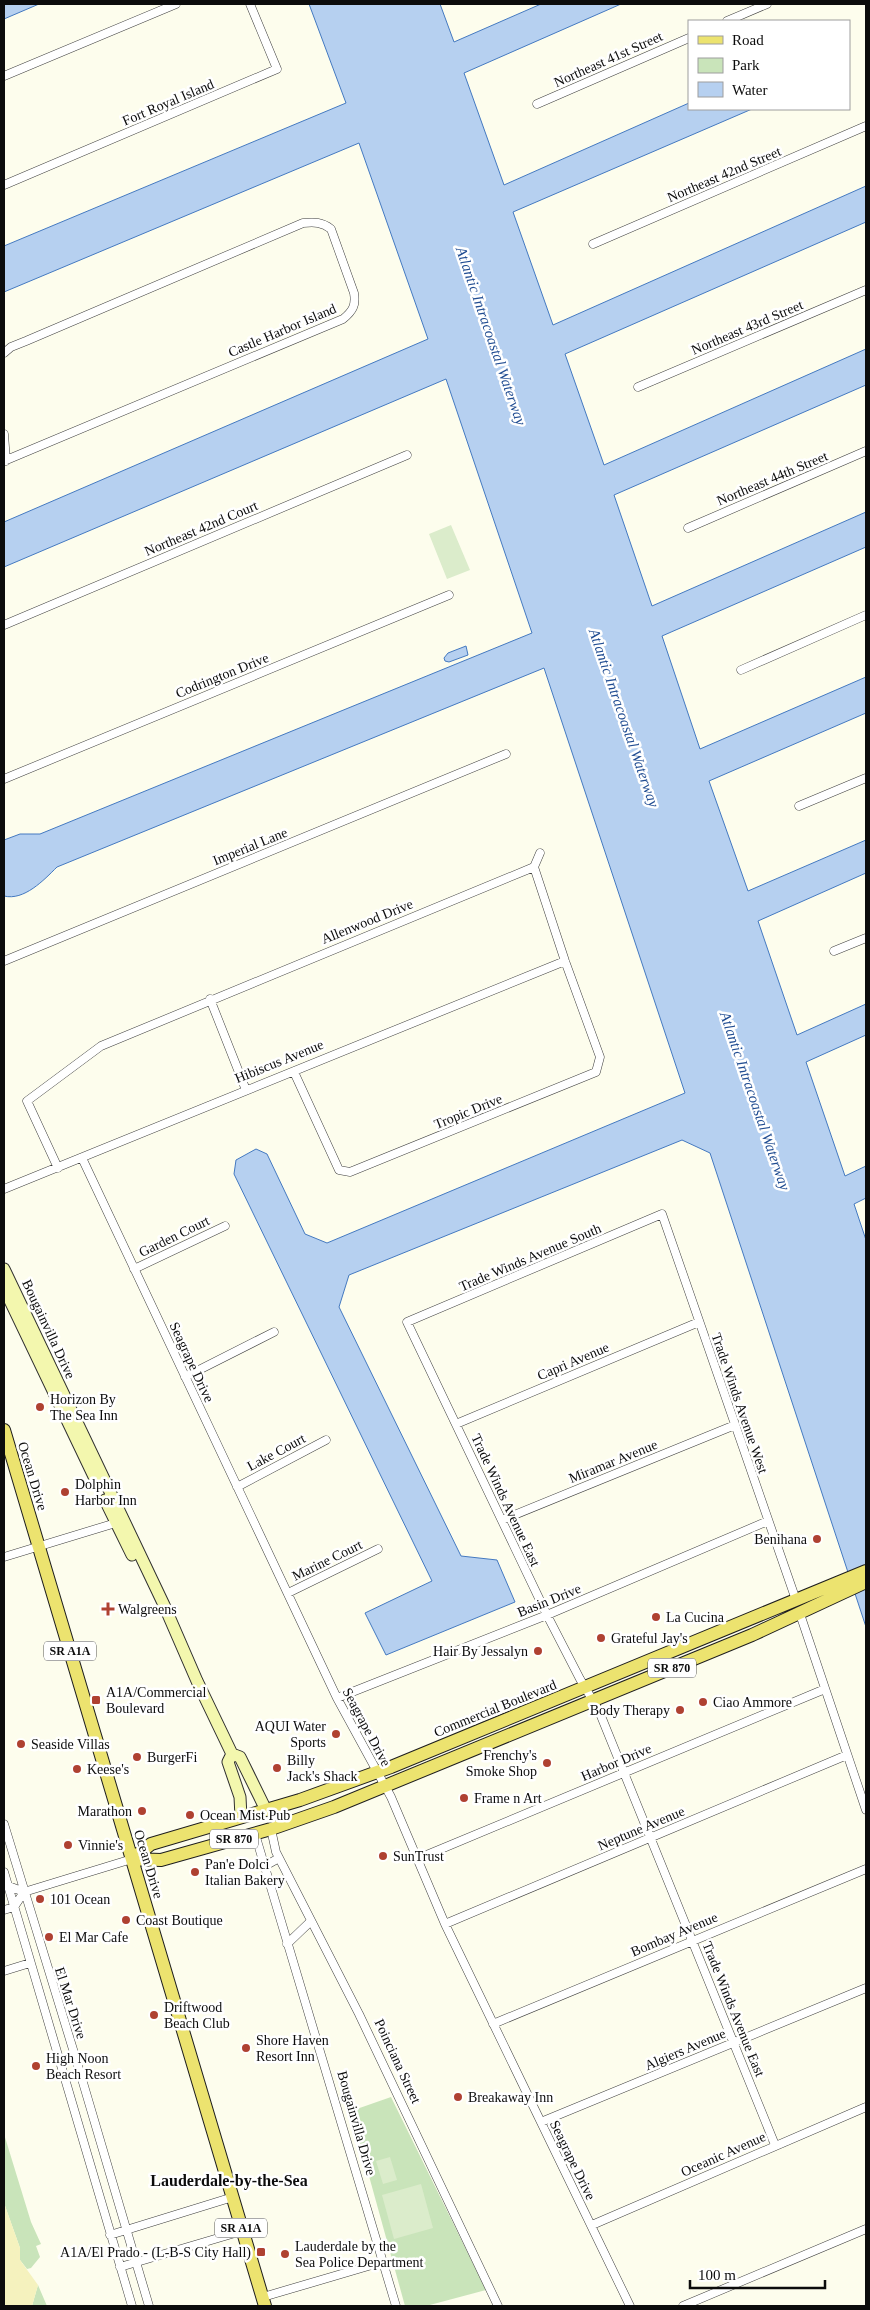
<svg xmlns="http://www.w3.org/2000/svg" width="870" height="2310" viewBox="0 0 870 2310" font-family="Georgia,serif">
<rect width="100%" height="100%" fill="#fdfded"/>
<path fill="#c9e4ba" d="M 391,2097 L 486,2290 L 426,2306 L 405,2306 L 351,2111 Z
M 4,2134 L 31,2222 L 41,2244 L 36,2246 L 40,2257 L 31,2268 L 27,2269 L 20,2260 L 20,2248 L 4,2203 Z
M 38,2285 L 47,2306 L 32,2306 Z"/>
<path fill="#f5f2be" d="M 4,2203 L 20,2248 L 20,2260 L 38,2285 L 32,2306 L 4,2306 Z"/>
<path fill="#dbeccb" d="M 451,525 L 470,570 L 447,579 L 429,534 Z
M 390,2157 L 397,2180 L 383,2184 L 376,2161 Z
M 421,2184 L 433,2228 L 394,2239 L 382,2195 Z"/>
<path fill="#b6d0f0" stroke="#4479c0" d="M 4,4 L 39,4 L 4,19 Z
M 309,4 L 440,4 L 454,42 L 541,4 L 621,4 L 464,73 L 504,185 L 689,103 L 689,109 L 752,109 L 513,212 L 553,325 L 866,186 L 866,222 L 565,354 L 604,465 L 866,349 L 866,385 L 614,495 L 652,606 L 866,512 L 866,547 L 662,636 L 700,749 L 866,677 L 866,713 L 709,781 L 748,891 L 866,840 L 866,873 L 758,921 L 797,1035 L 866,1004 L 866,1035 L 806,1062 L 845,1176 L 866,1166 L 866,1198 L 854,1204 L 866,1240 L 866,1627 L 710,1153 L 682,1140 L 349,1275 L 339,1307 L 461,1556 L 497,1560 L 515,1602 L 386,1655 L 365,1613 L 432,1581 L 234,1174 L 236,1160 L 256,1149 L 267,1154 L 305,1234 L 327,1243 L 685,1093 L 544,668 L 57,867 C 44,880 24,901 4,896 L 4,840 L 20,834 L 40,834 L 532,633 L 446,379 L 4,567 L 4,522 L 428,339 L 359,143 L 4,292 L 4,246 L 346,103 Z
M 466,646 L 468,655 L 449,662 L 445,661 L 444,658 L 448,653 Z"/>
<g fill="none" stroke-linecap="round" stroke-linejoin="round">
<g stroke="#3f3f3f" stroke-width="9">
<path id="street" d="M 727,21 L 767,4
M 4,76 L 176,4
M 537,104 L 689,38
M 4,185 L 277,69 L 250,4
M 593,244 L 866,126
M 4,353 L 11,347 L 26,341 L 303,223 C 315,222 322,222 331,229 L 354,293 C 356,305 353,311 343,319 L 4,461
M 638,387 L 866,290
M 4,434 L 6,461
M 688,528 L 866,451
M 4,625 L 407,455
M 741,670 L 866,615
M 4,779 L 449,595
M 799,806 L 866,778
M 834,951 L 866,938
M 4,961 L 506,754
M 210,999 L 246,1090
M 294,1072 L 339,1170 L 350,1172 L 596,1072 L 600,1057 L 565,961 L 534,867
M 82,1158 L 337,1698 L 391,1797 L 445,1924 L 630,2306
M 58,1168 L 27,1101 L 101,1046 L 534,867 L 540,853
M 4,1189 L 565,961
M 134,1269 L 225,1226
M 185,1377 L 274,1332
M 456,1424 L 699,1322
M 237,1487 L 326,1440
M 502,1520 L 735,1425
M 4,1557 L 119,1522
M 288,1593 L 378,1549
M 800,1614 L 866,1810
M 337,1698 L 547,1615 L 768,1521
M 4,1824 L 79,2069 L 149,2306
M 271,1829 L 276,1852 L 359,2014 L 498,2306
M 255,1834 L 396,2306
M 417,1859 L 825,1689
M 263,1867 L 279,1858
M 4,1872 L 132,2306
M 6,1885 L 24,1892 L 132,1859
M 4,1910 L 14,1907 L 24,1892
M 445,1924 L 847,1755
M 287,1944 L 311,1921
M 4,1971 L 30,1963
M 493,2024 L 866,1869
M 541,2122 L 866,1988
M 775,2145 L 599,1711 L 580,1679 L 547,1615 L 407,1322 L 662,1214 L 796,1600
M 592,2225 L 866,2107
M 110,2235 L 233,2197
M 120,2267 L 242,2231
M 263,2297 L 382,2262
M 683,2306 L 866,2229"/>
</g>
<g stroke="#2e2e2e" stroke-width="13">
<path id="secondary" d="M 4,1269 L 164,1605 L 197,1681 L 232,1754
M 4,1288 L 98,1485
M 105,1500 L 132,1555
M 232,1754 L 240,1757 L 266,1810
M 232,1754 L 228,1762 L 240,1797 L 241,1817"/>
</g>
<g stroke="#1d1d1d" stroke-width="14">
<path id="primary" d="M 4,1430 L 265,2306
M 132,1859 L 151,1844 L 300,1800 L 391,1767 L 866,1571
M 132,1859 L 161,1860 L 271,1829 L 334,1807 L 752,1635 L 866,1582"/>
</g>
<use href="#street" stroke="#fff" stroke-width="8"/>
<use href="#secondary" stroke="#f3f7ae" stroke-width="11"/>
<use href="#primary" stroke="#ece36f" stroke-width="12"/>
</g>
<g fill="#af4131" stroke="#fff" stroke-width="2">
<circle cx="40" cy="1407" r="5"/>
<circle cx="65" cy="1492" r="5"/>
<circle cx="817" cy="1539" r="5"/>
<path d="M105.5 1601.5h5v5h5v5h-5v5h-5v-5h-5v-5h5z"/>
<circle cx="656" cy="1617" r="5"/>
<circle cx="601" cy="1638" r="5"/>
<circle cx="538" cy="1651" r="5"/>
<rect x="91" y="1695" width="10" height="10" rx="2.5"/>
<circle cx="703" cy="1702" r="5"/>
<circle cx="680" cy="1710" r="5"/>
<circle cx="336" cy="1734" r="5"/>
<circle cx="21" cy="1744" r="5"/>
<circle cx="137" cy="1757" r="5"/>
<circle cx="547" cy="1763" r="5"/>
<circle cx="277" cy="1768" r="5"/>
<circle cx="77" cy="1769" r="5"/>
<circle cx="464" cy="1798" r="5"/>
<circle cx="142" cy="1811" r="5"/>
<circle cx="190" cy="1815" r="5"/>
<circle cx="68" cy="1845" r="5"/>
<circle cx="383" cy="1856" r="5"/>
<circle cx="195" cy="1872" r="5"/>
<circle cx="40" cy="1899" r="5"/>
<circle cx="126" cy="1920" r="5"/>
<circle cx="49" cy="1937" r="5"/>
<circle cx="154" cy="2015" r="5"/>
<circle cx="246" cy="2048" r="5"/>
<circle cx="36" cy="2066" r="5"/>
<circle cx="458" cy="2097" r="5"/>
<rect x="256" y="2247" width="10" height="10" rx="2.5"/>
<circle cx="285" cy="2254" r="5"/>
</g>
<g text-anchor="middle" stroke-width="5" stroke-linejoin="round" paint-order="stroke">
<g fill="#fff" stroke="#555" stroke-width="1">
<rect x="44" y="1641.5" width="52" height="19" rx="4"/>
<rect x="648" y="1658.5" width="48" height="19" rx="4"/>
<rect x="210" y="1829.5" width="48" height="19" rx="4"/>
<rect x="215" y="2218.5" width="52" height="19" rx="4"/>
</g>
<g font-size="12" font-weight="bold" fill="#0c0c0c">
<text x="70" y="1655">SR A1A</text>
<text x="672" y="1672">SR 870</text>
<text x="234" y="1843">SR 870</text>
<text x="241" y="2232">SR A1A</text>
</g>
<g font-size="14" fill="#0c0c0c" stroke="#fff">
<text transform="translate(608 59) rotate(-24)" y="5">Northeast 41st Street</text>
<text transform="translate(168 102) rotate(-23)" y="5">Fort Royal Island</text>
<text transform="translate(724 174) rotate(-23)" y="5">Northeast 42nd Street</text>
<text transform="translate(747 327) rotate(-23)" y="5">Northeast 43rd Street</text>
<text transform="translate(282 330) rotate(-23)" y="5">Castle Harbor Island</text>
<text transform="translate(772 478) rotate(-23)" y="5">Northeast 44th Street</text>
<text transform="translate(201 528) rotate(-23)" y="5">Northeast 42nd Court</text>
<text transform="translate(222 675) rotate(-22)" y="5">Codrington Drive</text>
<text transform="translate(250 846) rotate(-22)" y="5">Imperial Lane</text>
<text transform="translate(367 921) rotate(-22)" y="5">Allenwood Drive</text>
<text transform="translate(279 1061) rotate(-22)" y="5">Hibiscus Avenue</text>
<text transform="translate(468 1111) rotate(-22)" y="5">Tropic Drive</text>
<text transform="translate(174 1236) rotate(-26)" y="5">Garden Court</text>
<text transform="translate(530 1257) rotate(-23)" y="5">Trade Winds Avenue South</text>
<text transform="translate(49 1329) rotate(65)" y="5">Bougainvilla Drive</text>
<text transform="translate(573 1361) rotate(-23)" y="5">Capri Avenue</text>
<text transform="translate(192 1362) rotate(65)" y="5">Seagrape Drive</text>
<text transform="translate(740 1403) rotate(71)" y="5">Trade Winds Avenue West</text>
<text transform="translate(276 1452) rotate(-28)" y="5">Lake Court</text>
<text transform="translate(613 1461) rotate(-22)" y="5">Miramar Avenue</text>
<text transform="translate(33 1476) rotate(73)" y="5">Ocean Drive</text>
<text transform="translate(506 1500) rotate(65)" y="5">Trade Winds Avenue East</text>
<text transform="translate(327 1560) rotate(-26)" y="5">Marine Court</text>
<text transform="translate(549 1600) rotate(-22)" y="5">Basin Drive</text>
<text transform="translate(495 1708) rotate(-22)" y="5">Commercial Boulevard</text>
<text transform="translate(367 1727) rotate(62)" y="5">Seagrape Drive</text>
<text transform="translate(616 1762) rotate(-23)" y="5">Harbor Drive</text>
<text transform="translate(641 1828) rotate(-23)" y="5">Neptune Avenue</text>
<text transform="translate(149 1864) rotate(73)" y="5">Ocean Drive</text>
<text transform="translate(674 1934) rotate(-23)" y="5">Bombay Avenue</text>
<text transform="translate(71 2003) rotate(72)" y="5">El Mar Drive</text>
<text transform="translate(734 2009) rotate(68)" y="5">Trade Winds Avenue East</text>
<text transform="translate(685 2049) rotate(-23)" y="5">Algiers Avenue</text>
<text transform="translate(398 2061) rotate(65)" y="5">Poinciana Street</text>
<text transform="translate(357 2123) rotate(74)" y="5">Bougainvilla Drive</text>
<text transform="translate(723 2154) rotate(-24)" y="5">Oceanic Avenue</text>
<text transform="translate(573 2160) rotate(64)" y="5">Seagrape Drive</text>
</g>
<g font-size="14" fill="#0c0c0c" stroke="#fff" text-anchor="start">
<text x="50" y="1404">Horizon By<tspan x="50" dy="16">The Sea Inn</tspan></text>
<text x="75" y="1489">Dolphin<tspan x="75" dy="16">Harbor Inn</tspan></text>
<text x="807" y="1544" text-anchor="end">Benihana</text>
<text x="118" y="1614">Walgreens</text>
<text x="666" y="1622">La Cucina</text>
<text x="611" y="1643">Grateful Jay's</text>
<text x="528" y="1656" text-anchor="end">Hair By Jessalyn</text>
<text x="106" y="1697">A1A/Commercial<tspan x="106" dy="16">Boulevard</tspan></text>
<text x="713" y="1707">Ciao Ammore</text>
<text x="670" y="1715" text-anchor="end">Body Therapy</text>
<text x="326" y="1731" text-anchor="end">AQUI Water<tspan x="326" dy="16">Sports</tspan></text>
<text x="31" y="1749">Seaside Villas</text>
<text x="537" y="1760" text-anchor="end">Frenchy's<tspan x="537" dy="16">Smoke Shop</tspan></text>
<text x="147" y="1762">BurgerFi</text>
<text x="287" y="1765">Billy<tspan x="287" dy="16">Jack's Shack</tspan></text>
<text x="87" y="1774">Keese's</text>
<text x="474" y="1803">Frame n Art</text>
<text x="132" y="1816" text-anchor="end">Marathon</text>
<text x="200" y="1820">Ocean Mist Pub</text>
<text x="78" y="1850">Vinnie's</text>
<text x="393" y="1861">SunTrust</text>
<text x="205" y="1869">Pan'e Dolci<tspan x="205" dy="16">Italian Bakery</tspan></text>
<text x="50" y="1904">101 Ocean</text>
<text x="136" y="1925">Coast Boutique</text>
<text x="59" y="1942">El Mar Cafe</text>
<text x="164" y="2012">Driftwood<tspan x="164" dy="16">Beach Club</tspan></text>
<text x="256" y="2045">Shore Haven<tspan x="256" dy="16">Resort Inn</tspan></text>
<text x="46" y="2063">High Noon<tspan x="46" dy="16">Beach Resort</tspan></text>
<text x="468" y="2102">Breakaway Inn</text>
<text x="295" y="2251">Lauderdale by the<tspan x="295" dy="16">Sea Police Department</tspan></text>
<text x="251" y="2257" text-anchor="end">A1A/El Prado - (L-B-S City Hall)</text>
</g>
<g font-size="15" font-style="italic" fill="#214d92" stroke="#fff">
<text transform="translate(491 336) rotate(71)" y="5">Atlantic Intracoastal Waterway</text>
<text transform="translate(624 718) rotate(71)" y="5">Atlantic Intracoastal Waterway</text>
<text transform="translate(755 1101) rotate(71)" y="5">Atlantic Intracoastal Waterway</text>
</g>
<g font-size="16" font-weight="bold" fill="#0c0c0c" stroke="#fff">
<text x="229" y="2186">Lauderdale-by-the-Sea</text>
</g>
</g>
<rect width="870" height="2310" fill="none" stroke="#0c0c0c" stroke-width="10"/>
<rect x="688" y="20" width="162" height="90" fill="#ffffff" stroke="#9e9e9e"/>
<rect x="698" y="36" width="25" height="8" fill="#ece36f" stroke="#9e9e9e"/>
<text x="732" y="45" font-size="15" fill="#0c0c0c">Road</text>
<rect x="698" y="58" width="25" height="15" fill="#c9e4ba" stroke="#9e9e9e"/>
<text x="732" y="70" font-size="15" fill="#0c0c0c">Park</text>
<rect x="698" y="82" width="25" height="15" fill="#b6d0f0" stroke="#9e9e9e"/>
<text x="732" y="95" font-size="15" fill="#0c0c0c">Water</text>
<path d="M690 2280v8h135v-8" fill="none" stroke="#0c0c0c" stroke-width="2.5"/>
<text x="698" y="2280" font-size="15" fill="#0c0c0c" stroke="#ffffff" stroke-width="4" paint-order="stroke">100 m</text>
</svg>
